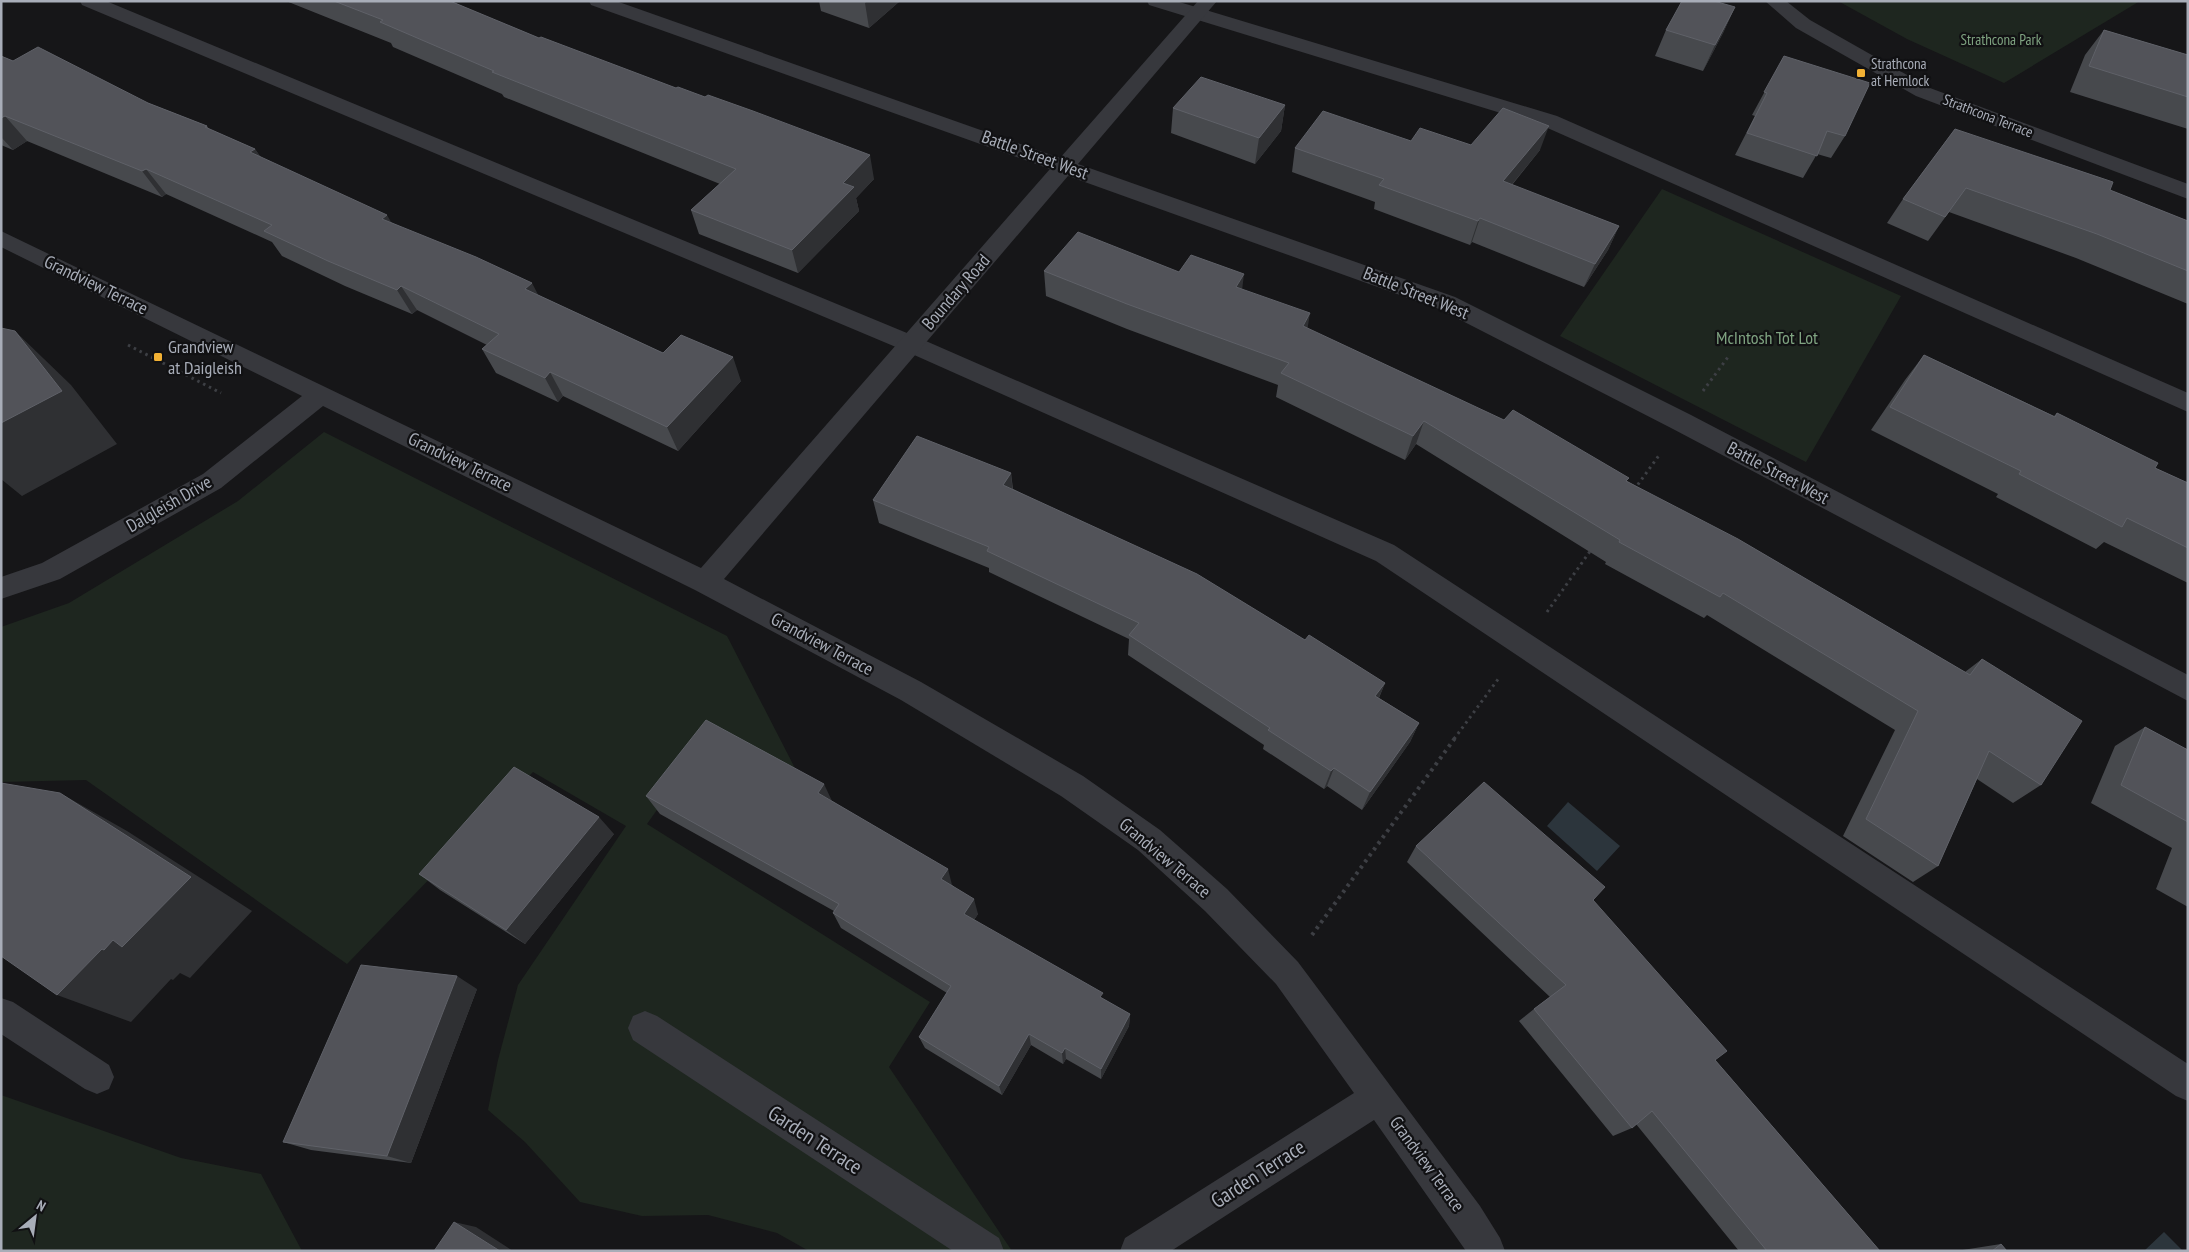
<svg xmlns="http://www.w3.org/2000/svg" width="2189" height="1252" viewBox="0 0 2189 1252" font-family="'PT Sans Narrow',sans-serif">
<rect width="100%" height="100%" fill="#161618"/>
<path fill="#1e261f" d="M 1838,1 L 2140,1 L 2004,83 L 1907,39 Z
M 1662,189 L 1901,296 L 1806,462 L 1560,336 Z
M 324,432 L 727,636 L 798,774 L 712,732 L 647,824 L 930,1002 L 889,1067 L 1012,1251 L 809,1251 L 777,1233 L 708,1215 L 642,1216 L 580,1202 L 525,1142 L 488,1110 L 498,1060 L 518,985 L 626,826 L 533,772 L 347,964 L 86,780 L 1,782 L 1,627 L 69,603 L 238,501 Z
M 1,1095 L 181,1158 L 261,1174 L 302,1251 L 1,1251 Z"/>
<path fill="#2c353c" d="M 1568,802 L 1620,846 L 1597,871 L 1547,826 Z
M 2164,1232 L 2183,1251 L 2144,1251 Z"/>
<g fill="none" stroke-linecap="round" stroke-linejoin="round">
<path stroke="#3d3f44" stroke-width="3" stroke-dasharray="2.5 4" stroke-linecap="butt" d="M 128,345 L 221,393
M 1703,391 L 1728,357
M 1634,490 L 1660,454
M 1547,612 L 1591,550
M 1454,739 L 1499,678"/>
<path stroke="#3d3f44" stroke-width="4" stroke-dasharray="3 4.5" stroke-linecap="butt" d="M 1312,935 L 1455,738"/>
<path fill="#37383d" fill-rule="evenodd" d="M 80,1 L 106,1 L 919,338 L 1394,545 L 2188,1064 L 2188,1101 L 2176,1096 L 1376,561 L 903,350 L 82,5 Z
M 1147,1 L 1176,1 L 1557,116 L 2188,393 L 2188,412 L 1543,126 L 1149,5 Z
M 1,998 L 13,1002 L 109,1065 L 114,1077 L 109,1089 L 97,1094 L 85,1089 L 1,1034 Z"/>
<path fill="#37383d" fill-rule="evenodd" d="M 589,1 L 616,1 L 1060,158 L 1198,1 L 1217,1 L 1078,164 L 1455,297 L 1691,415 L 2188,675 L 2188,701 L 1673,429 L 1439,309 L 1068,176 L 724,579 L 921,682 L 1083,776 L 1160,830 L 1227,889 L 1298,962 L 1480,1206 L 1500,1238 L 1505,1251 L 1466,1251 L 1374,1120 L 1171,1251 L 1120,1251 L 1125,1238 L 1354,1093 L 1276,984 L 1205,911 L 1138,850 L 1061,796 L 901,700 L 695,590 L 323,406 L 221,488 L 60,579 L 1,599 L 1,577 L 42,563 L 203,474 L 302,396 L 1,247 L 1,231 L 701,568 L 1050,169 L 591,5 Z
M 1765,1 L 1786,1 L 1810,20 L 1930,88 L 2188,184 L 2188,199 L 1916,96 L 1796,28 Z
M 645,1011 L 657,1016 L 999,1238 L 1004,1251 L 953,1251 L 633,1040 L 628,1028 L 633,1016 Z"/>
</g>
<path fill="#47494d" d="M 286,1 L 450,1 L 874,179 L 856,198 L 859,211 L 798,273 L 699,234 L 691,210 L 720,184 L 504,97 L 502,94 L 393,47 L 391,43 Z
M 819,1 L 900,1 L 869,28 L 821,11 Z
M 1735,7 L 1723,33 L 1703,71 L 1655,56 L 1666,30 Z
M 2104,30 L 2188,55 L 2188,129 L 2070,92 L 2085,55 Z
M 1,56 L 13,61 L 148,103 L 207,126 L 209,129 L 255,149 L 261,158 L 538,295 L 663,353 L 741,381 L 678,451 L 563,396 L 558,402 L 496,373 L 482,349 L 487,345 L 417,310 L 412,314 L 345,286 L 282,256 L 272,242 L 166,194 L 162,197 L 27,141 L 13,150 L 1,145 Z
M 1784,56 L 1845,136 L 1831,158 L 1817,154 L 1803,178 L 1735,155 L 1755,116 L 1752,115 Z
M 1285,105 L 1281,131 L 1255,164 L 1171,133 L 1173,108 Z
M 1955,129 L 2188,221 L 2188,304 L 2076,258 L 1949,212 L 1928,241 L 1887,223 L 1903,199 Z
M 1411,141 L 1540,150 L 1512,185 L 1619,226 L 1608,250 L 1584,287 L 1472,242 L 1470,245 L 1374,209 L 1375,202 L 1292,172 L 1295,148 Z
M 1044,271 L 1179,272 L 1242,289 L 1307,329 L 1627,481 L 1965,672 L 1982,659 L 2041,785 L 2013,803 L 1977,779 L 1938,866 L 1913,882 L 1843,836 L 1895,730 L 1707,615 L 1704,618 L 1605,564 L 1606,562 L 1416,444 L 1405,460 L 1276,397 L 1278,385 L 1127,329 L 1046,296 Z
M 1924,355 L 2054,416 L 2057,413 L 2155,468 L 2188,483 L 2188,583 L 2104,542 L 2096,549 L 1996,497 L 1998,494 L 1871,430 L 1905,380 Z
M 1011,473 L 1013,489 L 1305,640 L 1385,683 L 1379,698 L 1419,723 L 1410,742 L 1362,810 L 1327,786 L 1324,789 L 1263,749 L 1264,745 L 1128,655 L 1129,639 L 989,572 L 989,568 L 879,523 L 873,500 Z
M 2145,727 L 2188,750 L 2188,907 L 2156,889 L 2172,848 L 2091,803 L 2115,746 Z
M 646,796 L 832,801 L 952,885 L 978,914 L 974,920 L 1103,999 L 1130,1014 L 1129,1026 L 1101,1079 L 1066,1059 L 1063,1064 L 1031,1045 L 1002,1095 L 925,1048 L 919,1037 L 947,993 L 841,928 L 833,913 L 834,911 L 660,814 Z
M 614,834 L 525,944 L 440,890 L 419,874 Z
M 1416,846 L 1593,900 L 1715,1060 L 1880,1251 L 1739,1251 L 1636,1124 L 1632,1128 L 1613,1136 L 1519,1021 L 1534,1009 L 1550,997 L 1407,862 Z
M 477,989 L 411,1163 L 311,1150 L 283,1142 Z
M 2001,1244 L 2007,1251 L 1956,1251 Z"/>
<path fill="#2f3033" d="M 867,1 L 900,1 L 869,28 L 865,3 Z
M 1735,7 L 1723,33 L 1703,71 L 1715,45 Z
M 1285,105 L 1281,131 L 1255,164 L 1259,138 Z
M 5,116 L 27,141 L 13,150 L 1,137 L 1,118 Z
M 1549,126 L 1540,150 L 1495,205 L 1503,181 Z
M 255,149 L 273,174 L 250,152 Z
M 870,155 L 874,179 L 856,198 L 859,211 L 798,273 L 792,250 L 843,183 Z
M 146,169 L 166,194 L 162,197 L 142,171 Z
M 387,215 L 402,241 L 382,219 Z
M 1480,218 L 1472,242 L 1470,245 L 1478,221 Z
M 1619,226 L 1608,250 L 1584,287 L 1595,264 Z
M 1244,274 L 1241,299 L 1236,287 Z
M 532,283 L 545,308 L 525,289 Z
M 401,286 L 417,310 L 412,314 L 397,290 Z
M 1310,313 L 1306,338 L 1303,326 Z
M 15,331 L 71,385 L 117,444 L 22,496 L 1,479 L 1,423 Z
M 733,357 L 741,381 L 678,451 L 667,427 Z
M 550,372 L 563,396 L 558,402 L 545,378 Z
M 1424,421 L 1416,444 L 1405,460 L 1413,436 Z
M 1011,473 L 1013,496 L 1003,485 Z
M 1385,683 L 1377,702 L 1375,696 Z
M 1419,723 L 1410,742 L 1362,810 L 1370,792 Z
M 1334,768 L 1327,786 L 1324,789 L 1331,771 Z
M 824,784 L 832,801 L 818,793 Z
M 60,793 L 127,831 L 252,911 L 190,978 L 180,973 L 173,980 L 171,979 L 131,1022 L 57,995 L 102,949 L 113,940 Z
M 599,817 L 614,834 L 525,944 L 506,930 Z
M 948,869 L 952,885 L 945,894 L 941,879 Z
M 974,899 L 978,914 L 968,928 L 964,914 Z
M 457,976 L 477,989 L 411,1163 L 387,1156 Z
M 1130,1014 L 1129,1026 L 1101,1079 L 1101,1069 Z
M 1029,1034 L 1031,1045 L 1002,1095 L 999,1086 Z
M 1065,1048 L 1066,1059 L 1063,1064 L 1062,1053 Z
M 454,1222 L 476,1227 L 513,1251 L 500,1251 Z"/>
<path fill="#525359" stroke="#5f6168" d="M 334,1 L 450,1 L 539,38 L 541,37 L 676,88 L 678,87 L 705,97 L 708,95 L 753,111 L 870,155 L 843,183 L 854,187 L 792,250 L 691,210 L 736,169 L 492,72 L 494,71 L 380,22 L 383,20 Z
M 1682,1 L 1714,1 L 1735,7 L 1715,45 L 1666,30 Z
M 2104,30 L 2188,55 L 2188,97 L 2089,66 Z
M 38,47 L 148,103 L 207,126 L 205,127 L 255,149 L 250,152 L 387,215 L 382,219 L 476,257 L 532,283 L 525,289 L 663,353 L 681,335 L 733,357 L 667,427 L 550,372 L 545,378 L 482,349 L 499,334 L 401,286 L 397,290 L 328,261 L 264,231 L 272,225 L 146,169 L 142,171 L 5,116 L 1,118 L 1,56 L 13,61 Z
M 1784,56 L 1870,83 L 1845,136 L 1827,131 L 1817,156 L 1747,133 L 1767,93 L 1764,92 Z
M 1201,77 L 1285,105 L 1259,138 L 1173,108 Z
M 1503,108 L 1549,126 L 1503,181 L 1619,226 L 1595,264 L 1480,218 L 1478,221 L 1379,185 L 1384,179 L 1295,148 L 1323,111 L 1411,141 L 1420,128 L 1471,145 Z
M 1955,129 L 2113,182 L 2110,190 L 2188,221 L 2188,271 L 2097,234 L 1966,188 L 1945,217 L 1903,199 Z
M 1078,232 L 1179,272 L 1191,255 L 1244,274 L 1236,287 L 1310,313 L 1303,326 L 1504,420 L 1513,410 L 1629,478 L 1626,481 L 1738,539 L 1970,675 L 1982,659 L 2082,721 L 2041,785 L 1989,751 L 1938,866 L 1866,819 L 1918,711 L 1723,593 L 1720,597 L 1619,542 L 1620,540 L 1424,421 L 1413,436 L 1281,373 L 1289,363 L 1127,304 L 1044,271 Z
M 1,328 L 15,331 L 62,391 L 1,423 Z
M 1924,355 L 2055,417 L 2057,413 L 2158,463 L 2155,468 L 2188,483 L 2188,548 L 2127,518 L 2122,527 L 2019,474 L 2021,471 L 1890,407 Z
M 917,436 L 1011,473 L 1003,485 L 1197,574 L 1305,640 L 1309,635 L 1385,683 L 1375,696 L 1419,723 L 1370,792 L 1334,768 L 1331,771 L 1268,730 L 1270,728 L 1129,635 L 1139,623 L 987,551 L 989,547 L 873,500 Z
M 706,720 L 824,784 L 818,793 L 948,869 L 941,879 L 974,899 L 964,914 L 1103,993 L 1100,997 L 1130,1014 L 1101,1069 L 1065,1048 L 1062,1053 L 1029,1034 L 999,1086 L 919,1037 L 951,986 L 833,913 L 839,904 L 646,796 Z
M 2145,727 L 2188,750 L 2188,822 L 2121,785 Z
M 514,767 L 599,817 L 506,930 L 419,874 Z
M 1484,782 L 1605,887 L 1593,900 L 1727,1051 L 1715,1060 L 1880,1251 L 1767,1251 L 1652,1111 L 1632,1128 L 1534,1009 L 1566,985 L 1416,846 Z
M 1,783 L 60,793 L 191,877 L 122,947 L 113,940 L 104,950 L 102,949 L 57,995 L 1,956 Z
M 361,965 L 457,976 L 387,1156 L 283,1142 Z
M 454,1222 L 500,1251 L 434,1251 Z
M 2001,1244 L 2007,1251 L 1992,1251 Z"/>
<g fill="#f2b134" stroke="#111113" stroke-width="2">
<rect x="1856" y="68" width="10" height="10" rx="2.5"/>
<rect x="153" y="352" width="10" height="10" rx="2.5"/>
</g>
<g text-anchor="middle" stroke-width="4.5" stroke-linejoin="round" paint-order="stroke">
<g font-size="15" fill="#7fa381" stroke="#111113">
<text x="2001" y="45">Strathcona Park</text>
</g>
<g font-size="15" fill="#a8adb8" stroke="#111113" text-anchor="start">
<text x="1871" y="69">Strathcona<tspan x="1871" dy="17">at Hemlock</tspan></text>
</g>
<g font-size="15" fill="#a8adb8" stroke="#111113">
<text transform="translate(1988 116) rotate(21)" y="5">Strathcona Terrace</text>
</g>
<g font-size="18" fill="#a8adb8" stroke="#111113">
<text transform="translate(1035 155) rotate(20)" y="6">Battle Street West</text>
<text transform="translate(96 285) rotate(26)" y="6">Grandview Terrace</text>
<text transform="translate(956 292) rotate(-49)" y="6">Boundary Road</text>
<text transform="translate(1416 293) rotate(22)" y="6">Battle Street West</text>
<text transform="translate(460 462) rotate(26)" y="6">Grandview Terrace</text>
<text transform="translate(1778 473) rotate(28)" y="6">Battle Street West</text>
<text transform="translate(169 504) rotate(-30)" y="6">Dalgleish Drive</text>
<text transform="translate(822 644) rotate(28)" y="6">Grandview Terrace</text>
<text transform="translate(1165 858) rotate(40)" y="6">Grandview Terrace</text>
<text transform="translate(1427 1164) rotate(54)" y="6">Grandview Terrace</text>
</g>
<g font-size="18" fill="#7fa381" stroke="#111113">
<text x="1767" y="344">McIntosh Tot Lot</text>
</g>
<g font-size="18" fill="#a8adb8" stroke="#111113" text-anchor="start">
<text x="168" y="353">Grandview<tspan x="168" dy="21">at Daigleish</tspan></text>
</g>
<g font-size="21" fill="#a8adb8" stroke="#111113">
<text transform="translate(815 1140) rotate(33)" y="7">Garden Terrace</text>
<text transform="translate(1258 1174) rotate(-33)" y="7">Garden Terrace</text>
</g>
</g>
<rect width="2189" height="1252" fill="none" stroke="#a8adb8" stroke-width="5"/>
<g transform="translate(35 1217) rotate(29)" stroke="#111113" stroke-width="4" paint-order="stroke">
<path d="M0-4L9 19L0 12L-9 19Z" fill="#a8adb8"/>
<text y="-8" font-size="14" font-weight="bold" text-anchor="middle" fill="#a8adb8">N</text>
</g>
</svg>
